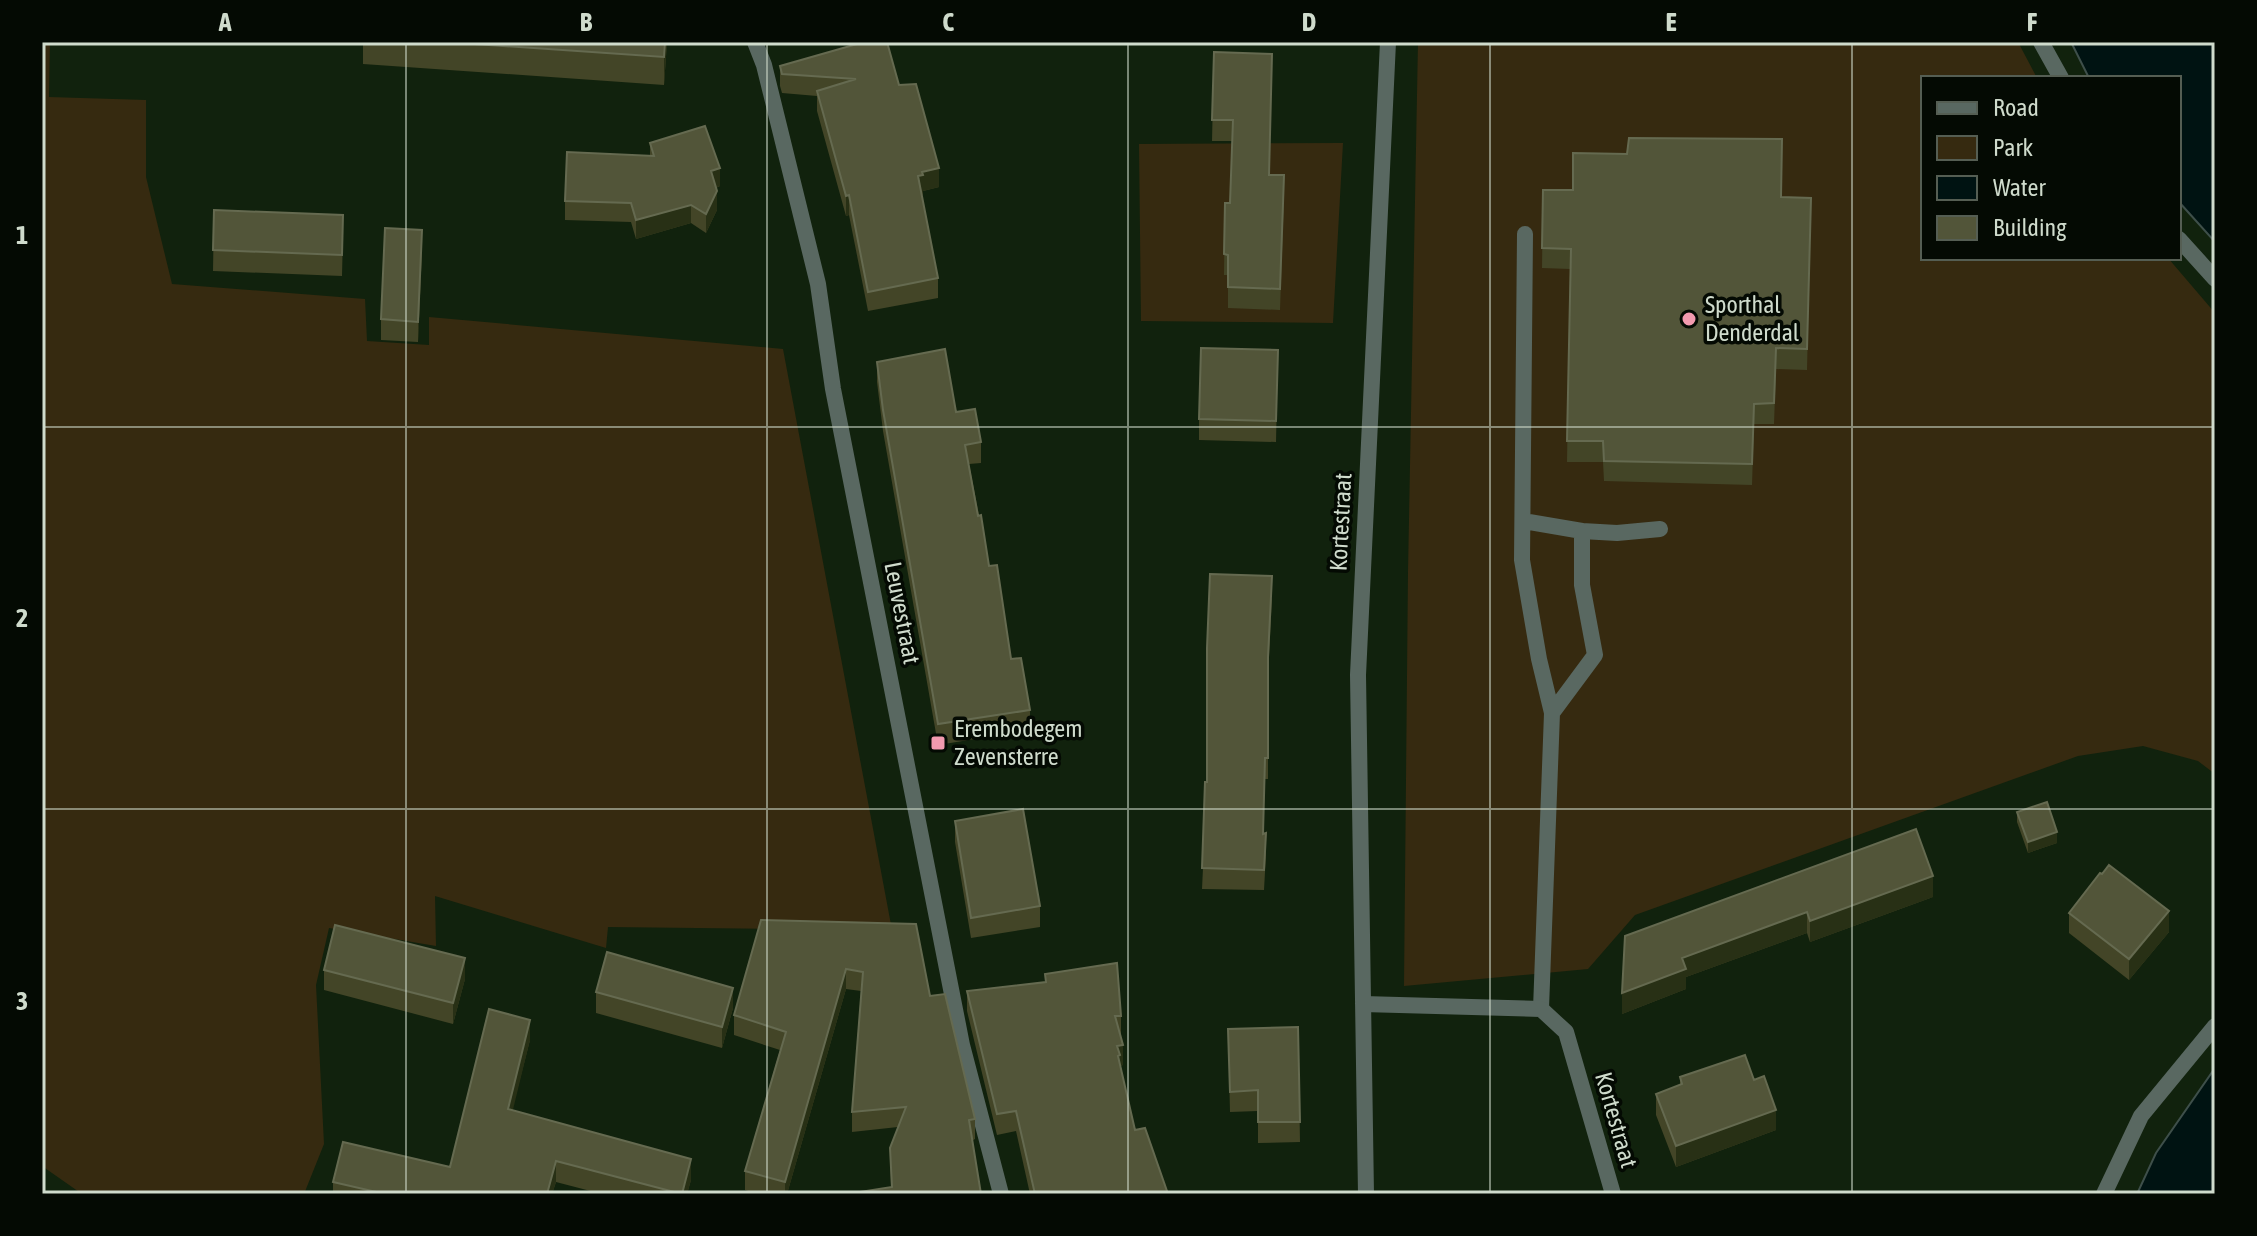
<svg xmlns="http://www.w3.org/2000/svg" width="2257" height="1236" viewBox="0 0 2257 1236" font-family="'Asap Condensed',sans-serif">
<rect width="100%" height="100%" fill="#11220d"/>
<path fill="#362a10" d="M 42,42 L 50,42 L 49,97 L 146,100 L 146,177 L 172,284 L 365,299 L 367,341 L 429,345 L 429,317 L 783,349 L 892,930 L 608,927 L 606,948 L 435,896 L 436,946 L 329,928 L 316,985 L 324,1144 L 304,1194 L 82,1194 L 42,1166 Z
M 1418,42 L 2018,42 L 2037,78 L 1923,78 L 1923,258 L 2168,258 L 2215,313 L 2215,774 L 2198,761 L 2143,746 L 2078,756 L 1635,915 L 1588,969 L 1404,986 L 1408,572 Z
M 1343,143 L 1333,323 L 1141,321 L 1139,144 Z"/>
<path fill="#001312" stroke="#3e4f4a" stroke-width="2" d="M 2071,42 L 2215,42 L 2215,242 L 2179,202 L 2179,78 L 2089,78 Z
M 2215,1068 L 2215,1194 L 2137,1194 L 2156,1153 Z"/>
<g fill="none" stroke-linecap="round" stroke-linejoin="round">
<path stroke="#596861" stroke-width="16" d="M 2041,42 L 2061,78
M 1525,234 L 1522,560 L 1539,659 L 1552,713 L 1541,1009
M 2179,239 L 2215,279
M 1523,521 L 1582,531
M 1552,713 L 1595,655 L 1582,585 L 1582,531 L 1617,533 L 1660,529
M 2104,1194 L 2141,1116 L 2215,1026"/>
<path stroke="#596861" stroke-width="16" d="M 755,42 L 764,65 L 818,284 L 833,389 L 962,1045 L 1001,1194
M 1363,1004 L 1541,1009 L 1566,1032 L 1613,1194
M 1366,1194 L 1358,675 L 1388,42"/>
</g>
<path fill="#434527" d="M 363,42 L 667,42 L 664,85 L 363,64 Z
M 1214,52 L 1270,175 L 1284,196 L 1280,310 L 1228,308 L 1228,275 L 1224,275 L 1225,203 L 1230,203 L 1232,141 L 1212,141 Z
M 780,66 L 899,85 L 939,187 L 923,191 L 922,195 L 938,278 L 938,298 L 868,311 L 849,215 L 846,216 L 817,111 L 817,96 L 782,93 L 780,86 Z
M 650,143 L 720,186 L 716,188 L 717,210 L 706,233 L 691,223 L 636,239 L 631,222 L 565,220 L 565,201 L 650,156 Z
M 1543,190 L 1811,198 L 1807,370 L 1776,369 L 1774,424 L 1754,424 L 1752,485 L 1604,481 L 1603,462 L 1567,462 L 1570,269 L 1542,268 Z
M 214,210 L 343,235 L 342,276 L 213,271 Z
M 422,250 L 418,342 L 381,340 L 381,319 Z
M 1278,350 L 1276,442 L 1199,440 L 1199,419 Z
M 877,362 L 956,412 L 981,442 L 981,463 L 969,464 L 989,566 L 1011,659 L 1030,710 L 1030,730 L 938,745 L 883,431 L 877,382 Z
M 1272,597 L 1268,678 L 1268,779 L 1265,779 L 1263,834 L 1266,854 L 1264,890 L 1202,889 L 1207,782 Z
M 2017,812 L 2057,843 L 2028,853 L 2017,822 Z
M 955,821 L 1040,906 L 1040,927 L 971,938 L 955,842 Z
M 1933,897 L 1810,942 L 1807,933 L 1686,977 L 1686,989 L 1622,1014 L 1625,936 Z
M 2069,913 L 2169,932 L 2129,980 L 2069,933 Z
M 761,920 L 930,996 L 975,1119 L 975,1139 L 891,1187 L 890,1148 L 898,1127 L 852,1132 L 852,1112 L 861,991 L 846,989 L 787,1194 L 758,1194 L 745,1190 L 745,1171 L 780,1050 L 734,1035 L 734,1015 Z
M 324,970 L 465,979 L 453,1024 L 324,990 Z
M 967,991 L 1121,1016 L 1121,1036 L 1120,1036 L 1123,1065 L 1120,1066 L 1135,1130 L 1168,1194 L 1030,1194 L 1016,1131 L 997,1135 L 967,1011 Z
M 596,992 L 733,1008 L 722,1048 L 596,1013 Z
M 1298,1027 L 1300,1142 L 1258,1143 L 1258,1111 L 1230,1112 L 1228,1029 Z
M 530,1040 L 512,1110 L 691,1180 L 687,1194 L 602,1194 L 556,1182 L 552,1194 L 333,1194 L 333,1182 L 450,1167 Z
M 1680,1077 L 1754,1080 L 1776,1130 L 1676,1167 L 1656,1115 L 1656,1094 L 1680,1085 Z"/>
<path fill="#283015" d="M 665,42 L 667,42 L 664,85 L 664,57 Z
M 720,168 L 720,186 L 711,189 L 711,171 Z
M 939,168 L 939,187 L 923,191 L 923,195 L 918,196 L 918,176 L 922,172 Z
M 717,191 L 717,210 L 706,233 L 706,214 Z
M 849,195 L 849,215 L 846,216 L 846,196 Z
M 691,205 L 691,223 L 636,239 L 636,220 Z
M 422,230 L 422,250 L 418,342 L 418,322 Z
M 2057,832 L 2057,843 L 2028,853 L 2028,842 Z
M 1933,876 L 1933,897 L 1810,942 L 1810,921 Z
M 2169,911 L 2169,932 L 2129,980 L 2129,959 Z
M 1807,912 L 1807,933 L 1686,977 L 1686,989 L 1622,1014 L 1622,993 L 1682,958 Z
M 465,958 L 465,979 L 453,1024 L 453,1003 Z
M 846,969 L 846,989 L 787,1194 L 785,1194 L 785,1182 Z
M 733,988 L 733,1008 L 722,1048 L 722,1027 Z
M 530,1020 L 530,1040 L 508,1130 L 508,1109 Z
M 1123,1045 L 1123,1065 L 1120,1066 L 1117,1046 Z
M 1776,1110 L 1776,1130 L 1676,1167 L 1676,1146 Z
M 691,1159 L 691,1180 L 687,1194 L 682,1194 Z
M 556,1161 L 556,1182 L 552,1194 L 547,1194 Z"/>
<path fill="#525539" stroke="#656a50" stroke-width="2" d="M 446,42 L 665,42 L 664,57 Z
M 864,42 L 887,42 L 899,85 L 916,84 L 939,168 L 922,172 L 923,175 L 918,176 L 938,278 L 868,292 L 849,195 L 846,196 L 817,91 L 856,79 L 782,74 L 780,66 Z
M 1214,52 L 1272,54 L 1269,175 L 1284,175 L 1280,289 L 1228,287 L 1228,255 L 1224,254 L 1225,203 L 1230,203 L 1233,120 L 1212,120 Z
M 705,126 L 720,168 L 711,171 L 717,191 L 706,214 L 691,205 L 636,220 L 631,203 L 565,201 L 567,152 L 654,156 L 650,143 Z
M 1629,138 L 1782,139 L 1781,197 L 1811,198 L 1807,349 L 1776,348 L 1774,403 L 1754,404 L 1752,464 L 1604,461 L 1603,441 L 1567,441 L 1571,249 L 1542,248 L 1543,190 L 1573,190 L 1573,153 L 1627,154 Z
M 214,210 L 343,215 L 342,255 L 213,250 Z
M 385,228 L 422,230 L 418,322 L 381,319 Z
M 1201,348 L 1278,350 L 1276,421 L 1199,419 Z
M 945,349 L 956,412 L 975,409 L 981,442 L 965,445 L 978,516 L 981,515 L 989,566 L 997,565 L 1011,659 L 1021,658 L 1030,710 L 938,724 L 883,410 L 877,362 Z
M 1210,574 L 1272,576 L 1268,657 L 1268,758 L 1265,758 L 1263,834 L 1266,833 L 1264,870 L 1202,868 L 1205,782 L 1207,782 L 1207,648 Z
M 2047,802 L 2057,832 L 2028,842 L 2017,812 Z
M 1023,809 L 1040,906 L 971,918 L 955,821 Z
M 1916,829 L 1933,876 L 1810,921 L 1807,912 L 1682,958 L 1686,969 L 1622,993 L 1625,936 Z
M 2109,865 L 2169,911 L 2129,959 L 2069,913 L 2100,873 L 2102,874 Z
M 761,920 L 916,924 L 930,996 L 945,994 L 975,1119 L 969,1120 L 981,1194 L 847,1194 L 892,1187 L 890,1148 L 906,1107 L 852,1112 L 863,972 L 846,969 L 785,1182 L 745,1171 L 786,1032 L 734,1015 Z
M 335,925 L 465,958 L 453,1003 L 324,970 Z
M 607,952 L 733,988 L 722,1027 L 596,992 Z
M 1117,963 L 1121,1016 L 1115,1016 L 1123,1045 L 1117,1046 L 1120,1055 L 1118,1056 L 1135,1130 L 1145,1128 L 1168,1194 L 1035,1194 L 1016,1111 L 997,1114 L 967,991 L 1046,982 L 1045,974 Z
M 489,1009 L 530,1020 L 508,1109 L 691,1159 L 682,1194 L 556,1161 L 547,1194 L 385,1194 L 333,1182 L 343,1142 L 450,1167 Z
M 1298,1027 L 1300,1122 L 1258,1122 L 1258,1090 L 1230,1092 L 1228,1029 Z
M 1745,1055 L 1754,1080 L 1764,1076 L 1776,1110 L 1676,1146 L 1656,1094 L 1682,1084 L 1680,1077 Z"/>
<path fill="none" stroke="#cfdbcc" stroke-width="2" stroke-opacity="0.55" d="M 406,42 L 406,1194M 767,42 L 767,1194M 1128,42 L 1128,1194M 1490,42 L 1490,1194M 1852,42 L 1852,1194M 42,427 L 2215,427M 42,809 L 2215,809"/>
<g fill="#f29aaf" stroke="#040a03" stroke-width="3">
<circle cx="1689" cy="319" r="8"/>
<rect x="930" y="735" width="16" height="16" rx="4"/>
</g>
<g text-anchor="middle" stroke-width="7" stroke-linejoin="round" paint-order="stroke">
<g font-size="24" fill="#cfdbcc" stroke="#040a03" text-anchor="start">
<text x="1705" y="313">Sporthal<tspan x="1705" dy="28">Denderdal</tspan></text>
<text x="954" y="737">Erembodegem<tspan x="954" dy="28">Zevensterre</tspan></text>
</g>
<g font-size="24" fill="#cfdbcc" stroke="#040a03">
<text transform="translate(1341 522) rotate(-87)" y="8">Kortestraat</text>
<text transform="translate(902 613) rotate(79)" y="8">Leuvestraat</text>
<text transform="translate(1616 1120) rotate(74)" y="8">Kortestraat</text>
</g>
</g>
<rect width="2257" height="1236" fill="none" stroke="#040a03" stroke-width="88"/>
<rect x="1921" y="76" width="260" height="184" fill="#040a03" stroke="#555e53" stroke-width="2"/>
<rect x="1937" y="102" width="40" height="12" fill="#596861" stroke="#555e53" stroke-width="2"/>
<text x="1993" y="116" font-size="24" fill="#cfdbcc">Road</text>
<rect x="1937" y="136" width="40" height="24" fill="#362a10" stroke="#555e53" stroke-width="2"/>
<text x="1993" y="156" font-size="24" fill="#cfdbcc">Park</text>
<rect x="1937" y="176" width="40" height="24" fill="#001312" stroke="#555e53" stroke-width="2"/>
<text x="1993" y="196" font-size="24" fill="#cfdbcc">Water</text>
<rect x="1937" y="216" width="40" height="24" fill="#525539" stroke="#555e53" stroke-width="2"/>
<text x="1993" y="236" font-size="24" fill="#cfdbcc">Building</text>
<rect x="44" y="44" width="2169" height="1148" fill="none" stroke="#cfdbcc" stroke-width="3"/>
<g font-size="26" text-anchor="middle" font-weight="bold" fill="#cfdbcc">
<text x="225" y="31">A</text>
<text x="586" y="31">B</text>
<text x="948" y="31">C</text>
<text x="1309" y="31">D</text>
<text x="1671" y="31">E</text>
<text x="2032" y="31">F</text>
<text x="22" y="244">1</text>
<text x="22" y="627">2</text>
<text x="22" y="1010">3</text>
</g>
</svg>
